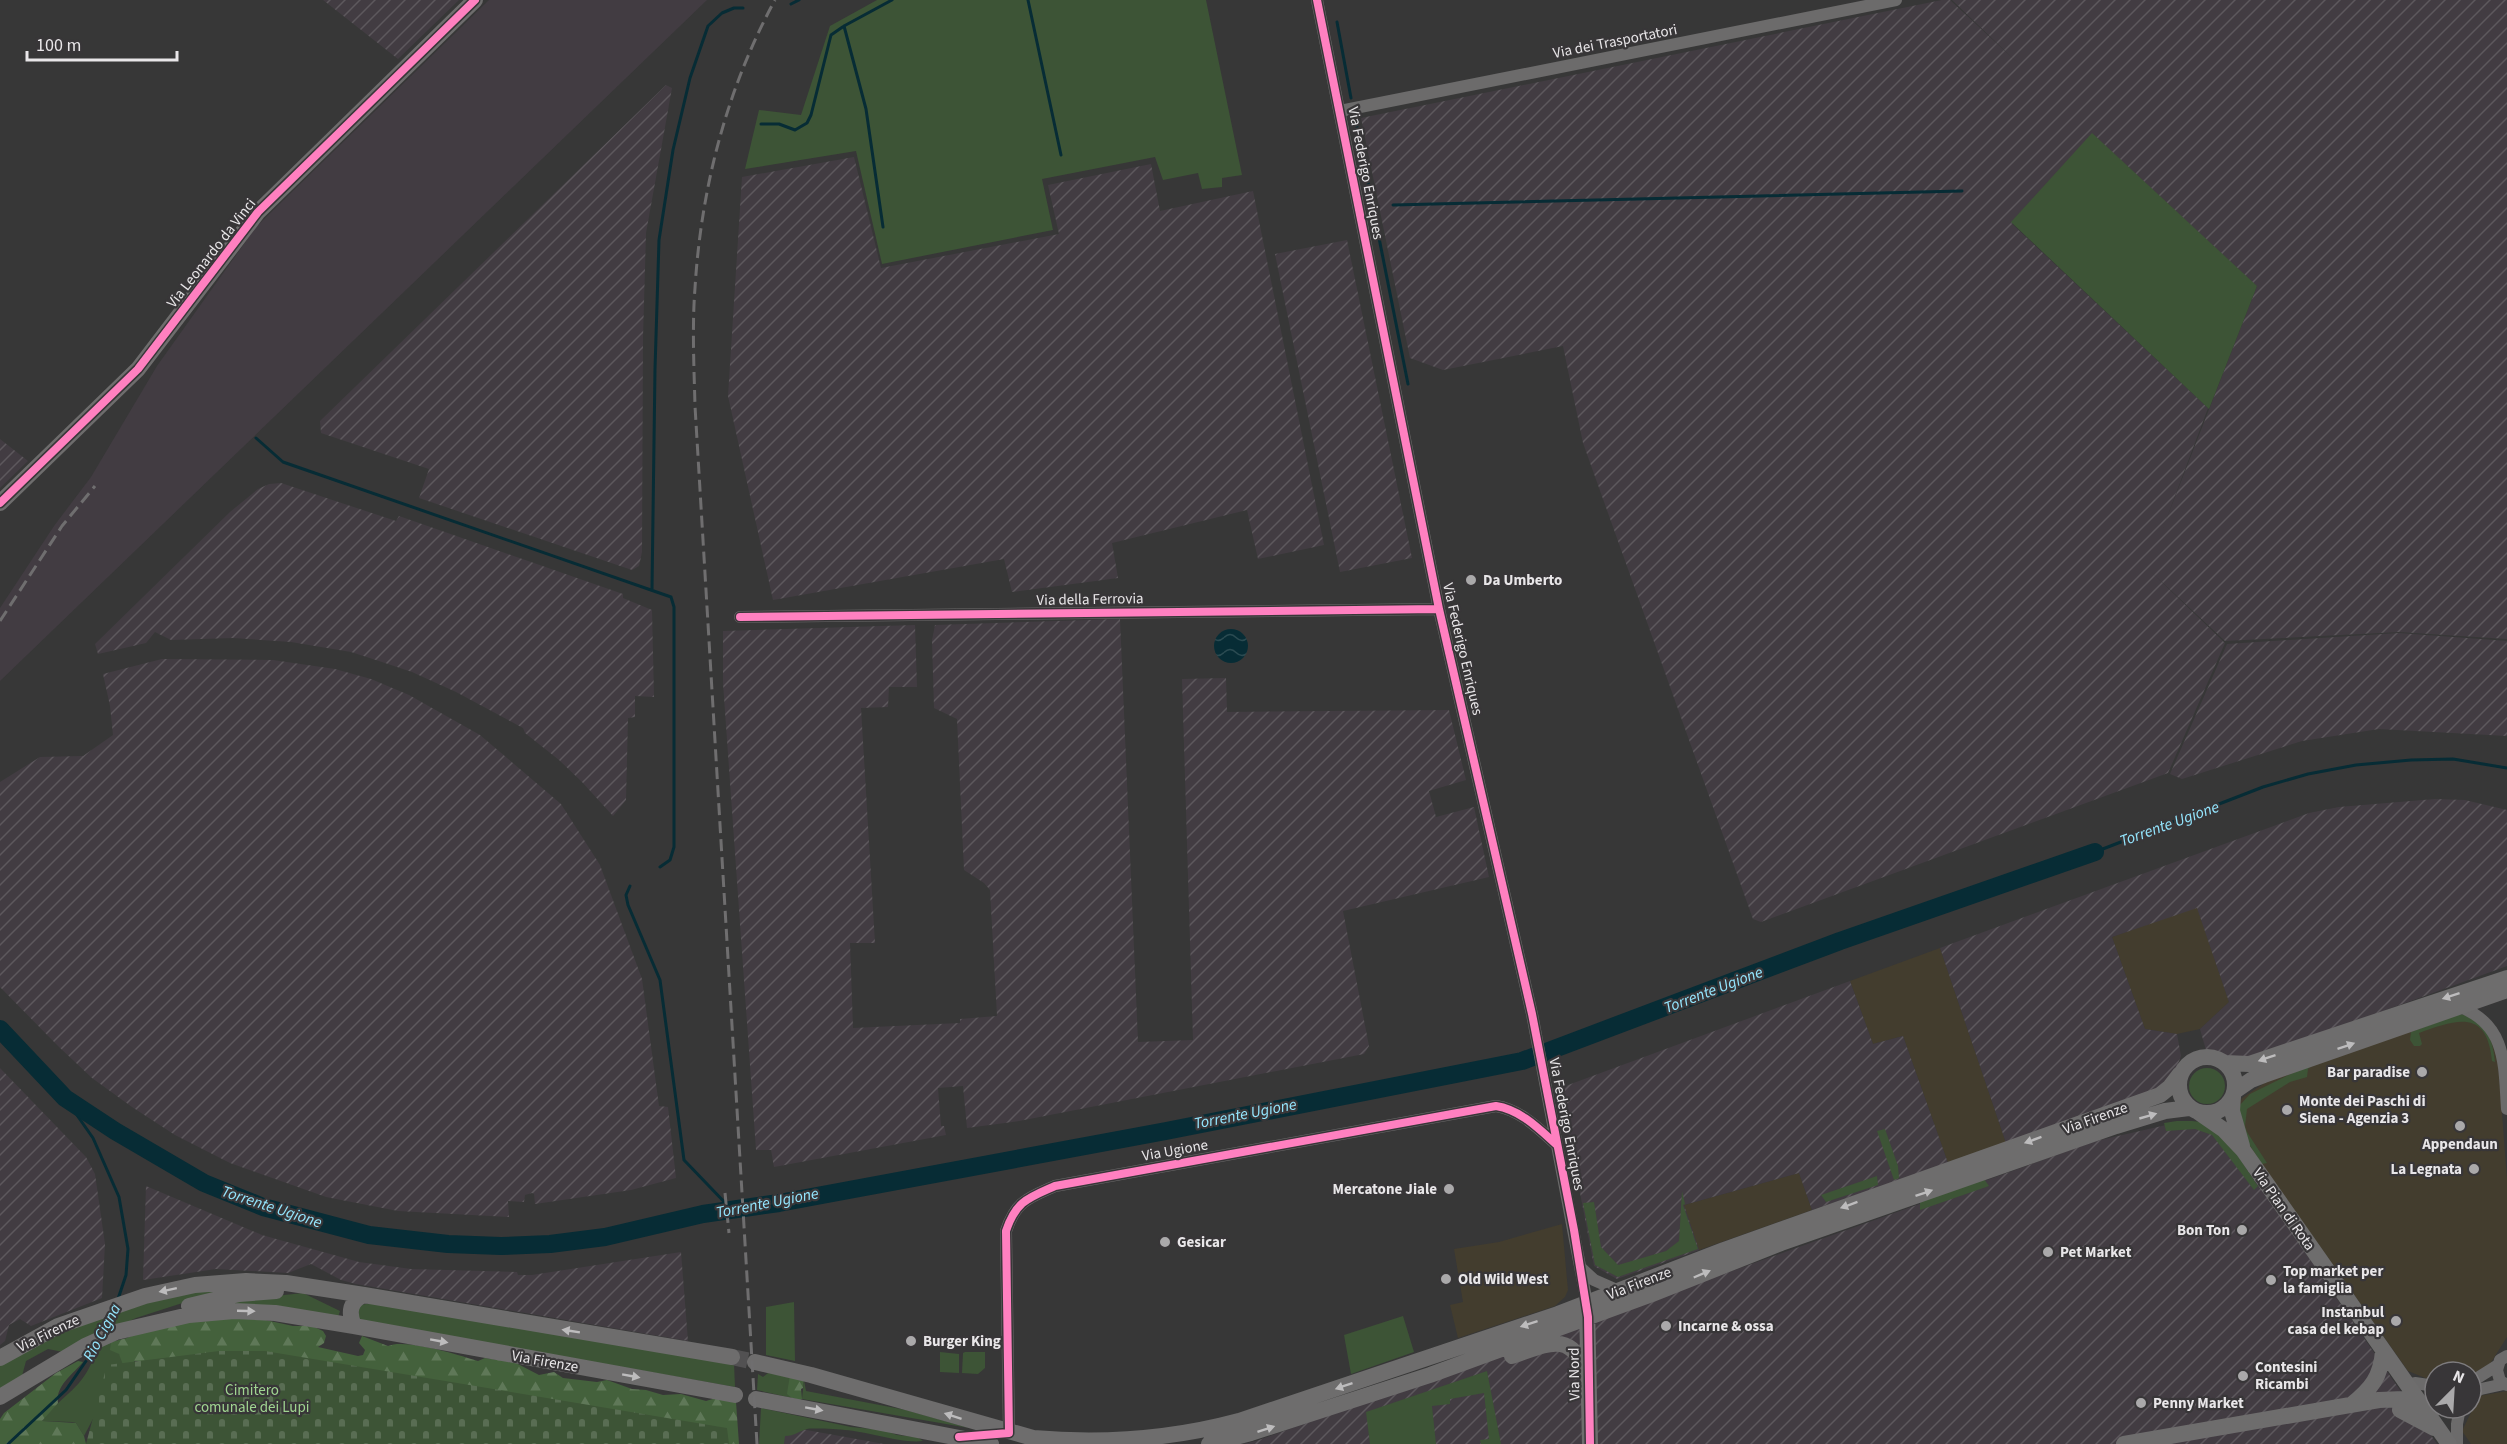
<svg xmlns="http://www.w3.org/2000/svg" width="2507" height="1444" viewBox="0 0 2507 1444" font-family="'Source Sans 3',sans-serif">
<defs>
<pattern id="industrial-furrows" width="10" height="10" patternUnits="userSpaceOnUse" patternTransform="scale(1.5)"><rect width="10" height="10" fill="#423c42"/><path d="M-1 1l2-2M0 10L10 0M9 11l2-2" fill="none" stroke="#5d585d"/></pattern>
<pattern id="forest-firs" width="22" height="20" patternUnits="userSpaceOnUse" patternTransform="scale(1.5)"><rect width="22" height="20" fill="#44613c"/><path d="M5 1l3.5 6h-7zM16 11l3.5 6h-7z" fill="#5f7858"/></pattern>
<pattern id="cemetery-stones" width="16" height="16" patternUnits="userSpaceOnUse" patternTransform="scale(1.5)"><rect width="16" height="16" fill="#3d5436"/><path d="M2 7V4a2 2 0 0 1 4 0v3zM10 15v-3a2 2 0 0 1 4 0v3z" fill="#596d53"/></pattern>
<pattern id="water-waves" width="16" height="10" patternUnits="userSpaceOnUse" patternTransform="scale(1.5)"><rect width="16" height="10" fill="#072c35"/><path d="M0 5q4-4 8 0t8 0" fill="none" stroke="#2b4b52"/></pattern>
</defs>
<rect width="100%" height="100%" fill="#373737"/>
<path fill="#433d2e" d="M 2197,907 L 2229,1002 L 2200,1029 L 2177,1034 L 2145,1029 L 2112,937 Z
M 1940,948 L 2006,1143 L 1948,1163 L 1903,1036 L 1873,1044 L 1850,981 Z
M 2452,1015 L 2480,1022 L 2497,1048 L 2507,1179 L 2507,1337 L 2490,1364 L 2471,1375 L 2471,1372 L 2435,1372 L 2435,1382 L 2408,1371 L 2244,1139 L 2238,1106 L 2242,1098 L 2266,1082 Z
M 1799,1173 L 1812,1210 L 1699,1250 L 1684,1205 Z
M 1562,1224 L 1568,1290 L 1565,1297 L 1555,1306 L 1458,1338 L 1450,1305 L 1463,1302 L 1454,1249 L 1499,1242 Z
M 2507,1391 L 2507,1444 L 2471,1444 L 2462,1431 L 2479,1396 Z"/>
<path fill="url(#industrial-furrows)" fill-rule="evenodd" d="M 323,0 L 459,0 L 398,59 Z
M 1942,0 L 1950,0 L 2021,66 L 1952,0 L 2507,0 L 2507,639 L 2399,632 L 2225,641 L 2147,568 L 2225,643 L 2168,773 L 1761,922 L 1753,919 L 1583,443 L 1563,346 L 1443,370 L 1410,358 L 1361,118 ZM 2011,223 L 2257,286 L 2163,528 L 2208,408 Z
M 666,85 L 672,88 L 646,233 L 643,337 L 642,552 L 639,566 L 632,570 L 419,498 L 429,469 L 321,433 L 320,421 Z
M 854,157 L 881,268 L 1059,234 L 1048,185 L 1151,164 L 1160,211 L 1253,191 L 1324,545 L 1258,559 L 1247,510 L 1112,543 L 1118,578 L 1012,592 L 1004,559 L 773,600 L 728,396 L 742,177 Z
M 1347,240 L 1412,558 L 1340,572 L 1275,254 Z
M 0,439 L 28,461 L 0,488 Z
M 281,483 L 396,521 L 399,516 L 623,594 L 623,598 L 652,610 L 654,697 L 635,696 L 635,717 L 628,718 L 626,800 L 613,816 L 582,782 L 559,760 L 525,733 L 523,728 L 456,692 L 412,672 L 379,661 L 351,652 L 291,642 L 233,638 L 171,640 L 155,632 L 146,643 L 98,654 L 95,644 L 230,512 L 258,489 L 269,484 Z
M 1120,619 L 1138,1042 L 1193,1040 L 1182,679 L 1226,678 L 1227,712 L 1449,710 L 1466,780 L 1429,791 L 1436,817 L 1474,807 L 1489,877 L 1343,911 L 1369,1046 L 1364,1054 L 1019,1121 L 967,1128 L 963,1086 L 938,1088 L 941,1126 L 944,1126 L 946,1135 L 774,1167 L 771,1150 L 756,1150 L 723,683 L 723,631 L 915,625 L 917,687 L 889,687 L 888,707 L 861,708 L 875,943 L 850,943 L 853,1028 L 960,1023 L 960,1019 L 997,1016 L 990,890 L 984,883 L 964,870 L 957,719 L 934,708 L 932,640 L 935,625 Z
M 2399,633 L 2507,641 L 2507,736 L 2379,729 L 2302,741 L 2182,779 L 2170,774 L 2227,644 Z
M 162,659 L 273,660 L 335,669 L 371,679 L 409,695 L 480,735 L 561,804 L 600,865 L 642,979 L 659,1106 L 668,1107 L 676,1178 L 631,1190 L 535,1204 L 534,1194 L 532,1193 L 525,1195 L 524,1202 L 508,1201 L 509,1217 L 398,1211 L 326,1197 L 230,1163 L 175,1135 L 132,1107 L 92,1078 L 58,1046 L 0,987 L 0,782 L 40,757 L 83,756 L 113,735 L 110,706 L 103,674 Z
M 2435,799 L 2465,800 L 2507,810 L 2507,966 L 2257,1057 L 2231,1060 L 2206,1050 L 2200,1029 L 2229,1002 L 2197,908 L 2112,937 L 2145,1029 L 2177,1034 L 2181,1056 L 2176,1069 L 2156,1090 L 2006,1143 L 1940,948 L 2309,813 L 2339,807 Z
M 1850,981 L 1873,1044 L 1903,1036 L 1948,1163 L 1812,1210 L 1799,1173 L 1684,1205 L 1699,1250 L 1617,1279 L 1594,1266 L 1560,1088 Z
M 0,1068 L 86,1157 L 95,1174 L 105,1244 L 102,1298 L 31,1326 L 20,1319 L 9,1325 L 5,1341 L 0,1345 Z
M 2184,1121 L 2210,1129 L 2229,1142 L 2437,1444 L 1243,1444 L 1256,1441 L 2096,1141 Z
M 146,1186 L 262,1235 L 359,1262 L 411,1269 L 517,1272 L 518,1275 L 532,1275 L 681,1252 L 688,1341 L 356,1284 L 341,1280 L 311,1264 L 288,1273 L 216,1269 L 143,1280 Z
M 768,1423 L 884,1444 L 769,1444 Z"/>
<path fill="#423c42" d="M 489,0 L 707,0 L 0,681 L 0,608 L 54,526 L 91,477 L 157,366 L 256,227 Z"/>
<path fill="#3d5436" d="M 877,0 L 1206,0 L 1242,175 L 1222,178 L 1222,187 L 1202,189 L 1198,173 L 1163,180 L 1155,157 L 1042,179 L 1053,230 L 882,264 L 856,151 L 745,169 L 759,110 L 801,115 L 830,26 Z
M 2092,133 L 2257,286 L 2209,409 L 2011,222 Z
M 2460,1014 C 2486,1018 2493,1040 2495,1062 L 2492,1061 C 2487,1008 2456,1020 2419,1033 L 2422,1044 L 2420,1046 L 2414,1046 L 2410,1040 L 2411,1032 Z
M 2315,1062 L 2308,1069 L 2307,1077 L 2290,1082 L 2247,1109 L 2245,1126 L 2247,1132 L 2267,1163 L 2262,1164 L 2245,1138 L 2239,1106 L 2250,1094 Z
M2189 1086a18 18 0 1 1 36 0a18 18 0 1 1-36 0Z
M 2177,1121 C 2187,1121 2197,1120 2206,1124 C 2227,1133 2245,1168 2258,1186 L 2254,1190 L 2212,1135 L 2195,1129 L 2166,1131 L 2164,1123 Z
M 1885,1129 L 1898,1166 L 1899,1178 L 1894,1180 L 1877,1131 Z
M 1877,1176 L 1878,1185 L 1826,1202 L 1821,1195 Z
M 1984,1179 L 1989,1186 L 1920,1210 L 1920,1202 Z
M 1682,1191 L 1685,1204 L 1683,1205 L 1698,1249 L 1618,1277 L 1595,1265 L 1583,1203 L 1594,1202 L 1601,1247 L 1618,1265 L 1666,1251 L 1679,1241 Z
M 235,1286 L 136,1318 L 63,1352 L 48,1349 L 26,1361 L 22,1376 L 0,1392 L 0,1363 L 41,1339 L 146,1300 Z
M 303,1293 L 340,1311 L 338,1317 L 218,1302 Z
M 794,1302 L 795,1361 L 766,1355 L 766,1307 Z
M 371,1303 L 734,1363 L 735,1387 L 365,1322 L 359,1318 L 358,1309 L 361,1305 Z
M 1403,1316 L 1414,1352 L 1351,1374 L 1344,1335 Z
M 111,1342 L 123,1360 L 125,1370 L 96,1413 L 84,1436 L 76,1423 L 72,1422 L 42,1421 C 45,1418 47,1413 51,1410 C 72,1389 88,1381 96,1349 Z
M 940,1352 L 959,1354 L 959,1373 L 940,1372 Z
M 965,1352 L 985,1352 L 985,1368 L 978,1374 L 962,1373 L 963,1353 Z
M 1487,1371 L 1501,1444 L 1481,1444 L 1480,1440 L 1489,1439 L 1484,1393 L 1450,1399 L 1450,1404 L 1432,1406 L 1436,1444 L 1370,1444 L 1366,1412 Z
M 768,1373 L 790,1375 L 792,1398 L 757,1390 L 758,1374 L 763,1377 Z
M 804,1380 L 806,1391 L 906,1410 L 969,1428 L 802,1399 Z
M 761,1408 L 851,1427 L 883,1430 L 897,1435 L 917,1437 L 923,1441 C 902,1444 866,1431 845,1430 C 840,1429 810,1428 807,1429 C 799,1431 795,1436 785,1436 L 784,1444 L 759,1444 Z"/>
<path fill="url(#forest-firs)" d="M 234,1313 L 293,1326 L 312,1326 L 323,1331 L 326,1336 L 324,1343 L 318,1347 L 358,1356 L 363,1355 L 365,1350 L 359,1343 L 362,1336 L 388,1346 C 405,1338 459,1355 478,1361 L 485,1358 L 514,1362 L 539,1375 L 554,1372 L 563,1378 L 597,1382 L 607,1380 L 632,1389 L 646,1390 L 663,1395 L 681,1394 L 706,1401 L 716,1398 L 736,1402 L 739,1444 L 645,1444 L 144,1361 L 135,1361 L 125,1370 L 119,1354 L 110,1350 L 111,1342 L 127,1338 L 142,1330 Z
M 78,1361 L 83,1362 C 73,1374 55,1386 58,1403 L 42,1421 L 76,1423 L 84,1436 L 86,1444 L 0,1444 L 0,1419 L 4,1413 L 56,1373 Z
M 790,1375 L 804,1377 L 803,1388 L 801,1389 L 802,1399 L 800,1400 L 792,1398 L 787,1394 Z"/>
<path fill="url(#cemetery-stones)" d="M 219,1351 L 265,1351 L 727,1428 L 729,1444 L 86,1444 L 107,1365 Z"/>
<path fill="url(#water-waves)" d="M1214 646a17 17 0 1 1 34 0a17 17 0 1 1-34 0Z"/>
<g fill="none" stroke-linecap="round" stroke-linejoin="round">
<path stroke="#072c35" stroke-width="3" d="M 1028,0 L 1061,155
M 791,4 L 799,0
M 1337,22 L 1351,98
M 844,26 L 866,109 L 883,227
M 761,124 L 779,124 L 795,130 L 807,123 L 811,115 L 831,35 L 844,26 L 892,0
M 1357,127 L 1408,384
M 1393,205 L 1962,191
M 256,438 L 283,462 L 671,597 L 674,607 L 674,847 L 670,860 L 660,867
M 652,589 L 655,369 L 659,240 L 673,150 L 690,78 L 708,26 L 722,13 L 734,8 L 743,8
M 2095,852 L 2263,787 L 2308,774 L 2356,765 L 2411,760 L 2453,759 L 2507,768
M 630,886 L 626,895 L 628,905 L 660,980 L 684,1160 L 732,1210
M 65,1098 L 93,1138 L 119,1197 L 128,1249 L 126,1275 L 118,1299
M 105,1329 L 114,1314
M 8,1444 L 66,1390 L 95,1348"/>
<path stroke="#072c35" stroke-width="18" d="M 0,1029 L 65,1098 L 115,1131 L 204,1183 L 263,1207 L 369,1235 L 448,1244 L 501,1246 L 550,1244 L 605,1237 L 703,1214 L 779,1203 L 1166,1131 L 1522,1061 L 1840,941 L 2095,852"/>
<path stroke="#525152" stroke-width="16" stroke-dasharray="16 8" stroke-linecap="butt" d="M 732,1357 L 755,1362"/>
<path stroke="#6c6b6b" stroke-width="12" d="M 1317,0 L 1439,609 L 1532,1014 L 1587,1303
M 1340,111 L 1896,0
M 740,617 L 1439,609
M 2460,1007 C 2507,1025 2504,1065 2507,1109
M 1581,1268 L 1594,1280 L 1619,1291
M 2507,1356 L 2500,1360 L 2497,1370 L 2500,1381 L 2507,1385
M 2471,1382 L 2498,1365
M 2406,1385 L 2415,1383 L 2435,1386
M 2471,1394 L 2481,1389 L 2504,1384
M 2425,1411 L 2444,1408
M 1009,1433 L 1006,1231 C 1016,1201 1028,1198 1055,1186 L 1496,1106 C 1521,1110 1539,1129 1557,1145
M 2457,1444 L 2457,1424 L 2460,1408"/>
<path stroke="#6e6d6d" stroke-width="16" d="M 0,503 L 138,369 L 258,212 L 475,0
M2179 1085a28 28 0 1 1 56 0a28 28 0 1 1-56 0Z
M 2225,1063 L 2249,1064 L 2507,978
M 2235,1091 L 2251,1080 L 2264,1075 L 2507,990
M 2233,1097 L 2232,1111 L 2242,1146
M 2198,1112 L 2224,1130 L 2243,1150 L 2449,1444
M 189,1306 L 239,1294 L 276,1291
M 1587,1307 L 1590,1444
M 354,1326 C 348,1312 350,1301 364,1295
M 1512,1356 C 1547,1344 1572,1329 1587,1375
M 0,1358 L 58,1326 L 145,1296 L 195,1285 L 246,1281 L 286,1283 L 364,1295 L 732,1357
M 755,1362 L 811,1375 L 1033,1438 C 1102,1444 1172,1439 1239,1421 L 1558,1314 L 1724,1250 L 2160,1095 L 2170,1087 L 2180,1074
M 0,1397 L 85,1346 L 116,1332 L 189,1315 L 234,1311 L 275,1313 L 354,1326 L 735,1395
M 756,1399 L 991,1444
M 2351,1405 C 2371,1389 2381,1377 2383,1351
M 2400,1410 L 2434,1428
M 1209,1444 L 1251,1433 L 1430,1375 L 1652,1294 L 1781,1243 L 2116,1126 L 2165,1111 L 2189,1108
M 2124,1444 L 2379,1400 L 2404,1399 L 2420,1405"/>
<path stroke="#6f6e6f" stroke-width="3" stroke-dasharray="12 6" stroke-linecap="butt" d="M 0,621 L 62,526 L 95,486
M 725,1193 L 729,1233
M 757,1444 L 695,406 C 694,367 692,327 695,288 C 701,188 727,88 775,0"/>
<g stroke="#383638" stroke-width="11">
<path id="cycleway" d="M 1317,0 L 1439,609 L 1532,1014 L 1574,1230 L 1588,1317 L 1590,1444
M 0,503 L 138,369 L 258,212 L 475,0
M 740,617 L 1439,609
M 959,1437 L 1009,1433 L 1006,1231 C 1016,1201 1028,1198 1055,1186 L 1496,1106 C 1521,1110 1539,1129 1557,1145"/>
</g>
<use href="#cycleway" stroke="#ff80c0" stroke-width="8"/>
</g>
<defs><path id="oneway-solid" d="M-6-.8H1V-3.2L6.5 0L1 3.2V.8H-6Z" transform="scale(1.5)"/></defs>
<g fill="#bdbcbd">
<use href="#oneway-solid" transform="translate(2451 996) rotate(162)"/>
<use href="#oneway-solid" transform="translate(2346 1046) rotate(-19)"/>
<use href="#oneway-solid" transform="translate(2267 1058) rotate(161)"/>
<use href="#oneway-solid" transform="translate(2148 1116) rotate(-16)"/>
<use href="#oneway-solid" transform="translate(2033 1140) rotate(160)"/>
<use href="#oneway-solid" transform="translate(1924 1193) rotate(-19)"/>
<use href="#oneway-solid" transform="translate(1849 1205) rotate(160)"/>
<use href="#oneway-solid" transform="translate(1702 1274) rotate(-23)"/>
<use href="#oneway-solid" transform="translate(168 1290) rotate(168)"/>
<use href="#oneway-solid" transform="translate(246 1311) rotate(2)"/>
<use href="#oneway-solid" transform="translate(1529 1324) rotate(162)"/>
<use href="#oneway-solid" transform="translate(571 1331) rotate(-171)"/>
<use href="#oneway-solid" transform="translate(439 1341) rotate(10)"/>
<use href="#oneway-solid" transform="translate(631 1376) rotate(10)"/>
<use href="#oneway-solid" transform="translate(1344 1386) rotate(161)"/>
<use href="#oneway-solid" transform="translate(814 1409) rotate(10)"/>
<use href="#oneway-solid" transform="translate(953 1416) rotate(-162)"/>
<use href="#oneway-solid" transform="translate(1266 1429) rotate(-18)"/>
</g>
<g fill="#aaa9aa" stroke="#383638" stroke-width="2">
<circle cx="1471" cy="580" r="6"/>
<circle cx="2422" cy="1072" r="6"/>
<circle cx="2287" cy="1110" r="6"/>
<circle cx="2460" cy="1126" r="6"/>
<circle cx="2474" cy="1169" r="6"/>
<circle cx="1449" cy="1189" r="6"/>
<circle cx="2242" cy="1230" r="6"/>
<circle cx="1165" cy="1242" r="6"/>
<circle cx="2048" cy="1252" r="6"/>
<circle cx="1446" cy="1279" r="6"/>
<circle cx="2271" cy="1280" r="6"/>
<circle cx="2396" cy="1321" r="6"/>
<circle cx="1666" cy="1326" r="6"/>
<circle cx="911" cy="1341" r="6"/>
<circle cx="2243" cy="1376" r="6"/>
<circle cx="2141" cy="1403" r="6"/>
</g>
<g text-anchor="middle" stroke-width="4.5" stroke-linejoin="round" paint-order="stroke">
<g font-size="15" fill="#e8e6e8" stroke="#383638">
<text transform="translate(1615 41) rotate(-11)" y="5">Via dei Trasportatori</text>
<text transform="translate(1366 173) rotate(79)" y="5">Via Federigo Enriques</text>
<text transform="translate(211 253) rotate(-52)" y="5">Via Leonardo da Vinci</text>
<text transform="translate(1090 599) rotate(-1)" y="5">Via della Ferrovia</text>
<text transform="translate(1463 649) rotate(77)" y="5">Via Federigo Enriques</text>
<text transform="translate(2095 1118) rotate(-20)" y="5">Via Firenze</text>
<text transform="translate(1567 1124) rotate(79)" y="5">Via Federigo Enriques</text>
<text transform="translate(1175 1150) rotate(-10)" y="5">Via Ugione</text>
<text transform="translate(2284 1209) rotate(55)" y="5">Via Pian di Rota</text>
<text transform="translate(1639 1283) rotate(-21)" y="5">Via Firenze</text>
<text transform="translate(48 1333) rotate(-26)" y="5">Via Firenze</text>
<text transform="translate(545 1361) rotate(10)" y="5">Via Firenze</text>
<text transform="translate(1574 1374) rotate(-91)" y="5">Via Nord</text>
</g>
<g font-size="15" font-weight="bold" fill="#e8e6e8" stroke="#383638" text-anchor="start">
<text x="1483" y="585">Da Umberto</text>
<text x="2410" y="1077" text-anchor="end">Bar paradise</text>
<text x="2299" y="1106">Monte dei Paschi di<tspan x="2299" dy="17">Siena - Agenzia 3</tspan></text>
<text x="2460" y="1149" text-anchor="middle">Appendaun</text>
<text x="2462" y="1174" text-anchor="end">La Legnata</text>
<text x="1437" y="1194" text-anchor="end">Mercatone Jiale</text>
<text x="2230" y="1235" text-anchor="end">Bon Ton</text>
<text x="1177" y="1247">Gesicar</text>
<text x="2060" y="1257">Pet Market</text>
<text x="2283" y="1276">Top market per<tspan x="2283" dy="17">la famiglia</tspan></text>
<text x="1458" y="1284">Old Wild West</text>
<text x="2384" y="1317" text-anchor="end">Instanbul<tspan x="2384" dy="17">casa del kebap</tspan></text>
<text x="1678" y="1331">Incarne &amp; ossa</text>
<text x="923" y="1346">Burger King</text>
<text x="2255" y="1372">Contesini<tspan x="2255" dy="17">Ricambi</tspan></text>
<text x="2153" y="1408">Penny Market</text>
</g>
<g font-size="15" fill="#a0d591" stroke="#383638">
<text x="252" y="1395">Cimitero<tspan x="252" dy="17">comunale dei Lupi</tspan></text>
</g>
<g font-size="16" font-style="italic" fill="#94e6fe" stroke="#383638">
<text transform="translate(2169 823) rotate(-20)" y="6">Torrente Ugione</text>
<text transform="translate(1713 989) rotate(-21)" y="6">Torrente Ugione</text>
<text transform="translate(1245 1113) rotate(-11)" y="6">Torrente Ugione</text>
<text transform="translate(767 1202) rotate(-11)" y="6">Torrente Ugione</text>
<text transform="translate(272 1206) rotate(18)" y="6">Torrente Ugione</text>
<text transform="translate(101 1332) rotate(-62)" y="6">Rio Cigna</text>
</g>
</g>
<g transform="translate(2453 1390) rotate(24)"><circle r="28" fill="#383638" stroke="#7e7c7e" stroke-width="1.5"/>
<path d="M0-4.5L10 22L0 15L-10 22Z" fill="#aaa9aa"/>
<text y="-9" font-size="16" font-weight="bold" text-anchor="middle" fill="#e8e6e8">N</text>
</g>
<path d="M27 51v9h150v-9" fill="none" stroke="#e8e6e8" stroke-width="3"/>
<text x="36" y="51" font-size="18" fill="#e8e6e8" stroke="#383638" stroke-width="4.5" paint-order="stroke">100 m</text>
</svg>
